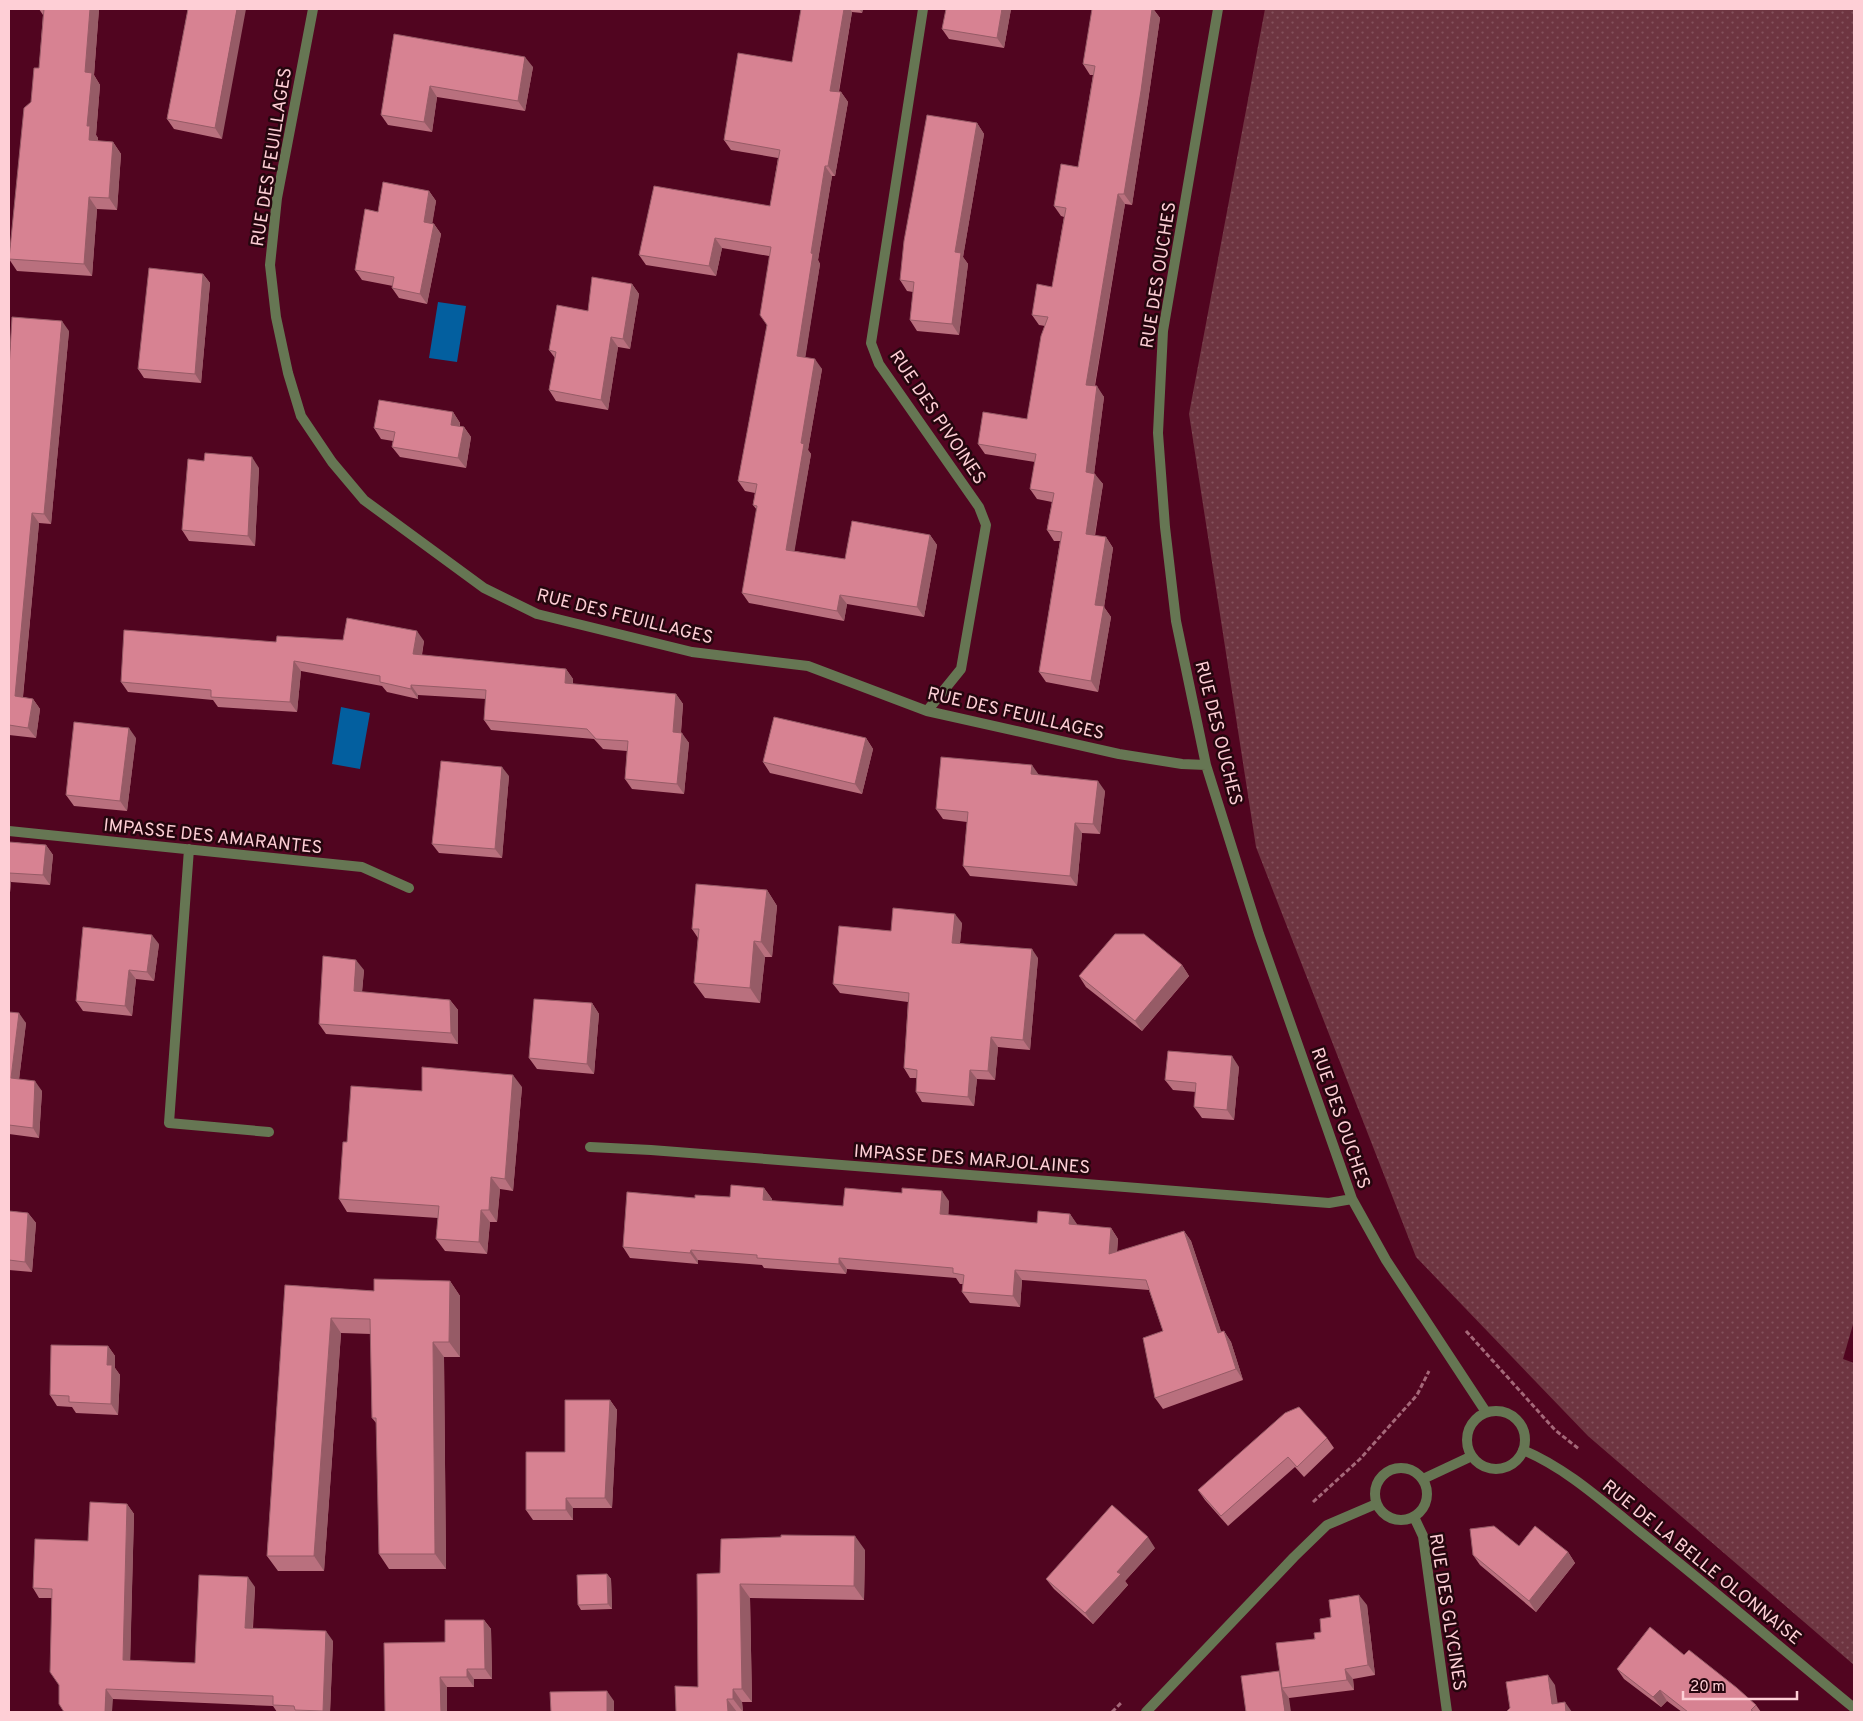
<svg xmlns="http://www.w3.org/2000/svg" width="1863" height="1721" viewBox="0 0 1863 1721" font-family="Overpass,sans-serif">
<defs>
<pattern id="grass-dots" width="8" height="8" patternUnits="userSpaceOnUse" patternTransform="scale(1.25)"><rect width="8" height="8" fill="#6e3541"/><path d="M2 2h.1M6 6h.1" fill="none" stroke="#84515c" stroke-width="1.8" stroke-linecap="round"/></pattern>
</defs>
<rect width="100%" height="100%" fill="#510520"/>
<path fill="url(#grass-dots)" d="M 1265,9 L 1854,9 L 1854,1321 L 1843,1359 L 1854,1363 L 1854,1665 L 1588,1436 L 1416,1257 L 1256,847 L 1189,414 Z"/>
<path fill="#035f9f" d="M 438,302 L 466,306 L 457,362 L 429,358 Z
M 341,707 L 370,713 L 360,769 L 332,764 Z"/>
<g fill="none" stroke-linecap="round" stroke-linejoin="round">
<path stroke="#a56879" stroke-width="3" stroke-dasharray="5 2.5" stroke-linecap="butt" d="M 1466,1331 L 1555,1430 L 1579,1449
M 1313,1502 L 1360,1459 L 1417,1395 L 1429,1371
M 1112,1712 L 1122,1702"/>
<path stroke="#667653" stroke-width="10" d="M 313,9 L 277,198 L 270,265 L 276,317 L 288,373 L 301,416 L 332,462 L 364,500 L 484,588 L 537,614 L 692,652 L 808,666 L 927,711 L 1119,754 L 1182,764 L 1206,765
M 923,9 L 871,343 L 879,364 L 979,507 L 986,525 L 961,669 L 927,711
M 1218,9 L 1163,331 L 1158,433 L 1165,527 L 1176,621 L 1206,765 L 1259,934 L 1352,1199 L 1386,1260 L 1486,1412
M 9,831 L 362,867 L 409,888
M 189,849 L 169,1123 L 269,1132
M 590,1147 L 651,1150 L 1329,1203 L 1352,1199
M 1414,1517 L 1423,1536 L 1447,1712"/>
<path stroke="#667653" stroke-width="10" d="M1467 1440a29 29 0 1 1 58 0a29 29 0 1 1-58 0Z
M 1523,1450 C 1566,1468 1602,1501 1638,1530 C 1711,1588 1782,1649 1854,1708
M1375 1494a26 26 0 1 1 52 0a26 26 0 1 1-52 0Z
M 1423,1479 L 1472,1456
M 1146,1712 L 1294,1557 L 1327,1525 L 1376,1504"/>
</g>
<path fill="#b9707e" d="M 39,9 L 99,9 L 94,75 L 100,85 L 96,135 L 98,138 L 98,141 L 113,142 L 121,154 L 117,210 L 97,209 L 92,276 L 17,271 L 9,259 L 31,102 L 39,68 L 43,15 Z
M 188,9 L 222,139 L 174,129 L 167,119 Z
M 801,9 L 863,9 L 862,13 L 852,12 L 839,92 L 841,92 L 848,102 L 835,176 L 832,176 L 818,260 L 820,264 L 805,357 L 822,369 L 808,450 L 811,454 L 794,551 L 845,559 L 930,535 L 937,545 L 924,617 L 847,604 L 844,621 L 749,603 L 742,593 L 757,510 L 753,505 L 755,493 L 745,491 L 738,481 L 767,325 L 769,256 L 722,248 L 716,276 L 646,265 L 639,255 L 770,206 L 778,158 L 731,150 L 724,140 L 792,62 Z
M 1011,9 L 1004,48 L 949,39 L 942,29 Z
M 1154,10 L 1160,18 L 1148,101 L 1132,205 L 1125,204 L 1095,386 L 1104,397 L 1094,474 L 1103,484 L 1095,536 L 1106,537 L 1113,548 L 1104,607 L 1111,617 L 1098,692 L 1046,682 L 1039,672 L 1060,541 L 1054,541 L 1047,530 L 1052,502 L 1037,499 L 1030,489 L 1035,462 L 985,454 L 978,444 L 1027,419 L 1045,326 L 1039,325 L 1032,315 L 1052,287 L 1064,217 L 1061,216 L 1054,206 L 1078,167 L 1093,75 L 1090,75 L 1083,64 Z
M 394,34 L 533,67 L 525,111 L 437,97 L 432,132 L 388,125 L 381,115 Z
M 977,123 L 984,134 L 963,257 L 968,264 L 959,335 L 917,331 L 910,320 L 913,292 L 907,291 L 900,280 Z
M 429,191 L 436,201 L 432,223 L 434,224 L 441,234 L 427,304 L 399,298 L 392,288 L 393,286 L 362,280 L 355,270 L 378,212 Z
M 203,274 L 210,283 L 201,383 L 144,378 L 138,369 Z
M 632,284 L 639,294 L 630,349 L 618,347 L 608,410 L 556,401 L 549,390 L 555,358 L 549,350 L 588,311 Z
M 69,331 L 51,524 L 39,523 L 23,697 L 33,699 L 40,709 L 36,738 L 9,735 L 9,369 Z
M 453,412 L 460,423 L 460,426 L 464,427 L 471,437 L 466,468 L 400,457 L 392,447 L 393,441 L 381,439 L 374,428 Z
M 259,468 L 255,546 L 189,541 L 182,530 Z
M 343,640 L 424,641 L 422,655 L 566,669 L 573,679 L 573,684 L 676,694 L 683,704 L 681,733 L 689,743 L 684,794 L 632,789 L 625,779 L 627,751 L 603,749 L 594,739 L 491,730 L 484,720 L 486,699 L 418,695 L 418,699 L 387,692 L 382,686 L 301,671 L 297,712 L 218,707 L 213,700 L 128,692 L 121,682 L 276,642 Z
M 136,738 L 127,811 L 74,806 L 66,795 Z
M 866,738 L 873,749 L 862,794 L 770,773 L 763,762 Z
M 1039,775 L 1105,791 L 1100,834 L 1082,833 L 1077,886 L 970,876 L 963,866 L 967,822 L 943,819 L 936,809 Z
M 509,776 L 502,858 L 439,853 L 432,844 Z
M 9,842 L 46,845 L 53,855 L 50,885 L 11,882 L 9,903 Z
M 767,890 L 777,906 L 772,957 L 765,957 L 760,1003 L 705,998 L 694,983 L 698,938 L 692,929 Z
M 962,923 L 960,943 L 1038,958 L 1030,1050 L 998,1047 L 995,1080 L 977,1079 L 974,1106 L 922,1102 L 916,1092 L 917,1078 L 910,1078 L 904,1068 L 908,1002 L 840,993 L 833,984 L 891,931 Z
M 159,944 L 154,981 L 136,979 L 132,1016 L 83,1011 L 76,1001 Z
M 1182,965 L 1189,976 L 1142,1031 L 1086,987 L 1079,976 Z
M 364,970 L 362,992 L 450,1000 L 458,1010 L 458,1044 L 326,1034 L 319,1024 Z
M 592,1003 L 599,1014 L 594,1074 L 537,1069 L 529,1058 Z
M 9,1012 L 26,1023 L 19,1079 L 42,1091 L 39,1138 L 9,1134 Z
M 1239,1067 L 1234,1120 L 1202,1118 L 1194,1107 L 1196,1092 L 1173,1090 L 1165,1080 Z
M 522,1087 L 513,1191 L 500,1189 L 497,1222 L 490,1222 L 487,1254 L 445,1251 L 436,1239 L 438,1218 L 347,1212 L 339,1199 L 347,1142 L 422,1091 Z
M 764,1188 L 772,1199 L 772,1201 L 843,1206 L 949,1201 L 948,1215 L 1037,1223 L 1070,1214 L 1077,1225 L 1111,1228 L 1118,1239 L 1117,1252 L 1184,1231 L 1191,1241 L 1221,1332 L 1224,1331 L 1231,1342 L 1243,1380 L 1163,1409 L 1155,1398 L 1163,1331 L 1149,1290 L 1022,1280 L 1020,1307 L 970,1303 L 962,1292 L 963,1284 L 960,1284 L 956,1278 L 847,1269 L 846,1274 L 764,1268 L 762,1265 L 698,1260 L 698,1264 L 630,1258 L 623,1247 L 695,1198 L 730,1197 Z
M 9,1211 L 28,1213 L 36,1223 L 32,1272 L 9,1270 Z
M 450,1281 L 460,1296 L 460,1357 L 444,1357 L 446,1569 L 389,1569 L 379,1554 L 377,1424 L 372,1418 L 371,1334 L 341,1333 L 324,1571 L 278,1571 L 267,1556 L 285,1285 L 374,1291 Z
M 108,1346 L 115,1356 L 115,1368 L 120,1375 L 118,1415 L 76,1413 L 72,1407 L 57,1406 L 50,1395 Z
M 610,1400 L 617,1410 L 612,1508 L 573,1508 L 573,1520 L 533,1520 L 526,1510 L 565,1452 Z
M 1327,1438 L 1334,1448 L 1304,1477 L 1295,1467 L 1228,1526 L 1205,1500 L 1198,1490 Z
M 127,1504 L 134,1514 L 130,1660 L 195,1663 L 255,1587 L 253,1628 L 333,1641 L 330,1712 L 277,1712 L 273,1706 L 113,1699 L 59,1685 L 52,1598 L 39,1598 L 33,1588 L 88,1541 Z
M 1519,1546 L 1568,1552 L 1575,1563 L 1536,1612 L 1480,1565 L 1473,1555 Z
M 1155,1548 L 1125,1581 L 1128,1585 L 1093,1624 L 1054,1589 L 1046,1579 Z
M 865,1550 L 864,1600 L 750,1598 L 752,1702 L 742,1702 L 743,1712 L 676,1712 L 698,1687 L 720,1573 Z
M 607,1574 L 611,1579 L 612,1609 L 581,1610 L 578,1605 Z
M 1367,1605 L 1375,1675 L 1353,1679 L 1354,1690 L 1289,1698 L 1246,1712 L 1279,1671 L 1321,1632 L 1331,1617 Z
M 484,1620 L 491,1629 L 492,1679 L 474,1679 L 474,1687 L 447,1687 L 385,1712 L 445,1642 Z
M 1684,1655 L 1756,1705 L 1761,1712 L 1682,1712 L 1667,1701 L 1661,1707 L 1624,1679 L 1617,1669 Z"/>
<path fill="#965b66" d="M 90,9 L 99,9 L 94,75 L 100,85 L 96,135 L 98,138 L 97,152 L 89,140 L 87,126 L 85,72 Z
M 237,9 L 246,9 L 222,139 L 215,128 Z
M 844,9 L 850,9 L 852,12 L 837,101 L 830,91 Z
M 859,9 L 863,9 L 862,13 Z
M 1002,9 L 1011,9 L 1004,48 L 997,38 Z
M 1147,9 L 1154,9 L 1154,10 L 1160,18 L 1148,101 L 1132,205 L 1124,194 Z
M 525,57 L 533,67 L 525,111 L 518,101 Z
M 430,86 L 437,97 L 432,132 L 424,122 Z
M 841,92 L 848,102 L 835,176 L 828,166 Z
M 977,123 L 984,134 L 963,257 L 968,264 L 959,335 L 952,324 L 955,252 Z
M 113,142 L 121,154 L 117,210 L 109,198 Z
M 825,166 L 832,176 L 818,260 L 820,264 L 804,366 L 797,356 L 811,253 Z
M 429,191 L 436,201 L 431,232 L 424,222 Z
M 1118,194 L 1125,204 L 1093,395 L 1086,385 Z
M 89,197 L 97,209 L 92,276 L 84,264 Z
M 434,224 L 441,234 L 427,304 L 420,294 Z
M 715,238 L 722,248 L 716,276 L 709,266 Z
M 203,274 L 210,283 L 201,383 L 195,374 Z
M 632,284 L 639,294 L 630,349 L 623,339 Z
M 62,321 L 69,331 L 51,524 L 44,514 Z
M 611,337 L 618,347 L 608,410 L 601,400 Z
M 815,359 L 822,369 L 808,450 L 811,454 L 793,560 L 786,550 L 801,443 Z
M 1097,386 L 1104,397 L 1093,482 L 1086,472 Z
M 453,412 L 460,423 L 458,435 L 451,425 Z
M 464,427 L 471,437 L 466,468 L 458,458 Z
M 252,457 L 259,468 L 255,546 L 248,536 Z
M 1095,474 L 1103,484 L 1093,545 L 1086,534 Z
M 32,513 L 39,523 L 22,706 L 15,696 Z
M 930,535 L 937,545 L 924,617 L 917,607 Z
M 1106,537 L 1113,548 L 1104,607 L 1111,617 L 1098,692 L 1091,681 L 1095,605 Z
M 840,595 L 847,604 L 844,621 L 837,611 Z
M 417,631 L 424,641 L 420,664 L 413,654 Z
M 294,661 L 301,671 L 297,712 L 290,702 Z
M 566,669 L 573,679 L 572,693 L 565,683 Z
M 411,685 L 418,695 L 418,699 L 411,689 Z
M 676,694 L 683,704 L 680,742 L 673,732 Z
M 33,699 L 40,709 L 36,738 L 28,728 Z
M 129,728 L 136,738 L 127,811 L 120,801 Z
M 682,733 L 689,743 L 684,794 L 677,784 Z
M 866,738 L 873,749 L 862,794 L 855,784 Z
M 1032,765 L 1039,775 L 1031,774 Z
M 502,767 L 509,776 L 502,858 L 495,849 Z
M 1098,781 L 1105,791 L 1100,834 L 1093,824 Z
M 1075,823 L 1082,833 L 1077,886 L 1070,876 Z
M 46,845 L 53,855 L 50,885 L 43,875 Z
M 9,879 L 11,882 L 9,903 Z
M 767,890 L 777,906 L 772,957 L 761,942 Z
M 955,914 L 962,923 L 959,952 L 952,943 Z
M 152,935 L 159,944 L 154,981 L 147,972 Z
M 754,941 L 765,957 L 760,1003 L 750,988 Z
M 1032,949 L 1038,958 L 1030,1050 L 1023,1040 Z
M 356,960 L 364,970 L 361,1002 L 354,991 Z
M 1182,965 L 1189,976 L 1142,1031 L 1135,1021 Z
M 129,970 L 136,979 L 132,1016 L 125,1006 Z
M 450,1000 L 458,1010 L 458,1044 L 451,1033 Z
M 592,1003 L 599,1014 L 594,1074 L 587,1064 Z
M 19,1013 L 26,1023 L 18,1088 L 11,1078 Z
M 991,1037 L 998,1047 L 995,1080 L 988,1071 Z
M 1232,1056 L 1239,1067 L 1234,1120 L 1227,1110 Z
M 970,1070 L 977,1079 L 974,1106 L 968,1097 Z
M 513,1075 L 522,1087 L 513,1191 L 505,1179 Z
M 35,1081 L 42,1091 L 39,1138 L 33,1128 Z
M 491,1177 L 500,1189 L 497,1222 L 489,1210 Z
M 764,1188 L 772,1199 L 770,1210 L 763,1200 Z
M 942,1191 L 949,1201 L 948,1225 L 940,1214 Z
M 481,1210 L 490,1222 L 487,1254 L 479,1242 Z
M 28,1213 L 36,1223 L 32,1272 L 25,1262 Z
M 1070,1214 L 1077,1224 L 1077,1235 L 1069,1224 Z
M 1111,1228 L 1118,1239 L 1116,1264 L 1109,1254 Z
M 1184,1231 L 1191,1241 L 1225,1343 L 1218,1333 Z
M 691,1250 L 698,1260 L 698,1264 L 690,1253 Z
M 839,1258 L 847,1269 L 846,1274 L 839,1264 Z
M 1015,1270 L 1022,1280 L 1020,1307 L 1013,1296 Z
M 450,1281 L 460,1296 L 460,1357 L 449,1342 Z
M 331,1318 L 341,1333 L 324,1571 L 314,1556 Z
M 1224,1331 L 1231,1342 L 1243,1380 L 1236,1369 Z
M 433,1342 L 444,1357 L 446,1569 L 435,1554 Z
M 108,1346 L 115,1356 L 115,1368 L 120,1375 L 118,1415 L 111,1404 L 107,1365 Z
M 610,1400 L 617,1410 L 612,1508 L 605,1498 Z
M 566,1498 L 573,1508 L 573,1520 L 566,1510 Z
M 127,1504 L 134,1514 L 130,1670 L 123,1660 Z
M 855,1536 L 865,1550 L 864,1600 L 854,1586 Z
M 1148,1537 L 1155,1548 L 1125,1581 L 1128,1585 L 1093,1624 L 1085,1613 L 1117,1572 Z
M 1568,1552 L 1575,1563 L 1536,1612 L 1529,1601 Z
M 607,1574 L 611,1579 L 612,1609 L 608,1604 Z
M 248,1577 L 255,1587 L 252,1638 L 245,1628 Z
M 740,1584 L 750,1598 L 752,1702 L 742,1689 Z
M 1359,1595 L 1367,1605 L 1375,1675 L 1368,1665 Z
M 484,1620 L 491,1629 L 492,1679 L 485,1669 Z
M 326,1631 L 333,1641 L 330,1712 L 324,1712 L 323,1711 Z
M 467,1669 L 474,1679 L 474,1687 L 467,1677 Z
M 1345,1669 L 1353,1679 L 1354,1690 L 1347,1680 Z
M 1279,1671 L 1282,1688 L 1289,1698 L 1291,1712 L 1285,1712 Z
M 1548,1675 L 1555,1685 L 1559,1712 L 1552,1704 Z
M 440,1677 L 447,1687 L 447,1712 L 441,1712 Z
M 106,1689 L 113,1699 L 112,1712 L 105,1712 Z
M 733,1689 L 742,1702 L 743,1712 L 733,1699 Z
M 1660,1690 L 1667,1701 L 1661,1707 L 1653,1697 Z
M 607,1691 L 614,1701 L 614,1712 L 607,1712 Z
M 727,1699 L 737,1712 L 728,1712 Z
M 1565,1702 L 1572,1712 L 1566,1712 Z"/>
<path fill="#d78292" stroke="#965b66" d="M 39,9 L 90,9 L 85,72 L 92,73 L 87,126 L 90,126 L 89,140 L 113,142 L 109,198 L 89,197 L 84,264 L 9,259 L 24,108 L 31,102 L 34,68 L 39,68 L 44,9 Z
M 188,9 L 237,9 L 215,128 L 167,119 Z
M 801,9 L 844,9 L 830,91 L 841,92 L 828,166 L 825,166 L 811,253 L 813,254 L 797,356 L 815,359 L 801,443 L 804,444 L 786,550 L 845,559 L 852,521 L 930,535 L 917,607 L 840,595 L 837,611 L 742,593 L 757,506 L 753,505 L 757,484 L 738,481 L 767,325 L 760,315 L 771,247 L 715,238 L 709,266 L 639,255 L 654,186 L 770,206 L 780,150 L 724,140 L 738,53 L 792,62 Z
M 946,9 L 1002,9 L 997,38 L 942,29 Z
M 1092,9 L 1152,9 L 1141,91 L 1124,194 L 1118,194 L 1086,385 L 1097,386 L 1086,472 L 1095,474 L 1086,534 L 1106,537 L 1095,605 L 1104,606 L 1091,681 L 1039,672 L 1062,532 L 1047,530 L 1054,493 L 1030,489 L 1036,454 L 978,444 L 983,412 L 1027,419 L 1041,336 L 1048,317 L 1032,315 L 1037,284 L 1052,287 L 1066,208 L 1054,206 L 1061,164 L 1078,167 L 1095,66 L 1083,64 Z
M 394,34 L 525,57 L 518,101 L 430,86 L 424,122 L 381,115 Z
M 927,115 L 977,123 L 955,252 L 961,253 L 952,324 L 910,320 L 914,282 L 900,280 L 904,241 Z
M 383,182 L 429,191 L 424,222 L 434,224 L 420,294 L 392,288 L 394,277 L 355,270 L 365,209 L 378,212 Z
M 149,268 L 203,274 L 195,374 L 138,369 Z
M 592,277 L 632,284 L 623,339 L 611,337 L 601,400 L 549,390 L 556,352 L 549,350 L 557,305 L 588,311 Z
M 12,317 L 62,321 L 44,514 L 32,513 L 15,696 L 33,699 L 28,728 L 9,725 L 9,369 Z
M 379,400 L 453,412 L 451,425 L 464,427 L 458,458 L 392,447 L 395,432 L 374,428 Z
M 205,453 L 252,457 L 248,536 L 182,530 L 188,459 L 204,461 Z
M 347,618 L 417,631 L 413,654 L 566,669 L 565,683 L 676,694 L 673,732 L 682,733 L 677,784 L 625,779 L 628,741 L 596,739 L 587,729 L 484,720 L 486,690 L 411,685 L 411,689 L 380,682 L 380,676 L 294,661 L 290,702 L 211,697 L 211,690 L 121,682 L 124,630 L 276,642 L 277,636 L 343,640 Z
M 774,717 L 866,738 L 855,784 L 763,762 Z
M 74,722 L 129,728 L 120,801 L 66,795 Z
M 941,757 L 1032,765 L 1031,774 L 1098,781 L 1093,824 L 1075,823 L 1070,876 L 963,866 L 968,812 L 936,809 Z
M 441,761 L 502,767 L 495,849 L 432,844 Z
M 9,842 L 46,845 L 43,875 L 9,873 Z
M 696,884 L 767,890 L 761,942 L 754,941 L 750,988 L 694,983 L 699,929 L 692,929 Z
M 893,908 L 955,914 L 952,943 L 1032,949 L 1023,1040 L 991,1037 L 988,1071 L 970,1070 L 968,1097 L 916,1092 L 917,1070 L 904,1068 L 909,993 L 833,984 L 839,926 L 891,931 Z
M 83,927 L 152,935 L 147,972 L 129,970 L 125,1006 L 76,1001 Z
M 1115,934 L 1144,934 L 1182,965 L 1135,1021 L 1079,976 Z
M 323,956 L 356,960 L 354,991 L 450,1000 L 451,1033 L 319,1024 Z
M 534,999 L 592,1003 L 587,1064 L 529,1058 Z
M 9,1012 L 19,1013 L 11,1078 L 35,1081 L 33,1128 L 9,1125 Z
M 1168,1051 L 1232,1056 L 1227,1110 L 1194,1107 L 1196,1083 L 1165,1080 Z
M 422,1067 L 513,1075 L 505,1179 L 491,1177 L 489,1210 L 481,1210 L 479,1242 L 436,1239 L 439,1206 L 339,1199 L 343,1142 L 347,1142 L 351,1086 L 422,1091 Z
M 731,1185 L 764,1188 L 763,1200 L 843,1206 L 845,1188 L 902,1193 L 902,1188 L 942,1191 L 940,1214 L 1037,1223 L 1038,1211 L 1070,1214 L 1069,1224 L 1111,1228 L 1109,1254 L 1184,1231 L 1218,1333 L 1224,1331 L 1236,1369 L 1155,1398 L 1143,1338 L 1163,1331 L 1146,1280 L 1015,1270 L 1013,1296 L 962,1292 L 964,1275 L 953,1273 L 953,1268 L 839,1258 L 839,1264 L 757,1258 L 757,1255 L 691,1250 L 690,1253 L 623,1247 L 627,1192 L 695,1198 L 695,1195 L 730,1197 Z
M 9,1211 L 28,1213 L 25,1262 L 9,1260 Z
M 374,1279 L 450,1281 L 449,1342 L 433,1342 L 435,1554 L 379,1554 L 376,1418 L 372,1418 L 370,1319 L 331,1318 L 314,1556 L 267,1556 L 285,1285 L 374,1291 Z
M 51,1345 L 108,1346 L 107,1365 L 112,1365 L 111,1404 L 69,1402 L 69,1396 L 50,1395 Z
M 565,1400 L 610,1400 L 605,1498 L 566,1498 L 566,1510 L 526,1510 L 526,1452 L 565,1452 Z
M 1299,1407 L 1327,1438 L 1297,1467 L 1288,1457 L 1221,1516 L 1198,1490 L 1285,1413 Z
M 90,1502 L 127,1504 L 123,1660 L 195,1663 L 199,1575 L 248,1577 L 245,1628 L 326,1631 L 323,1711 L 295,1710 L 294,1706 L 273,1705 L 273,1696 L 106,1689 L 105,1712 L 64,1712 L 59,1704 L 59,1685 L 50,1672 L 52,1589 L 33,1588 L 35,1539 L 88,1541 Z
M 1112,1505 L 1148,1537 L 1117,1572 L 1121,1574 L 1085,1613 L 1046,1579 Z
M 1494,1526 L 1519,1546 L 1535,1526 L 1568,1552 L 1529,1601 L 1473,1555 L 1470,1529 Z
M 781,1535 L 855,1536 L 854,1586 L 740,1584 L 742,1689 L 733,1689 L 733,1699 L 727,1699 L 728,1712 L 676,1712 L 675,1686 L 698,1687 L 697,1574 L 720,1573 L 721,1539 L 781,1537 Z
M 607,1574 L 608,1604 L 578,1605 L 577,1575 Z
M 1359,1595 L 1368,1665 L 1345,1669 L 1347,1680 L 1282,1688 L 1276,1643 L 1315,1639 L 1314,1633 L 1321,1632 L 1320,1619 L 1331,1617 L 1329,1600 Z
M 445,1620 L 484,1620 L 485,1669 L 467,1669 L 467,1677 L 440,1677 L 441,1712 L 385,1712 L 384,1643 L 445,1642 Z
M 1650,1627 L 1684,1655 L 1689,1650 L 1737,1688 L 1756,1705 L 1751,1710 L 1754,1712 L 1688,1712 L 1660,1690 L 1653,1697 L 1617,1669 Z
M 1279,1671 L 1285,1712 L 1246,1712 L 1241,1676 Z
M 1548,1675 L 1552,1704 L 1565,1702 L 1566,1712 L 1506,1712 L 1510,1708 L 1506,1682 Z
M 607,1691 L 607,1712 L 551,1712 L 550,1692 Z"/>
<g text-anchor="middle" stroke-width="5" stroke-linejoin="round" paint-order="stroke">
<g font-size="18" fill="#fecfd6" stroke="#25060e">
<text transform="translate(271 157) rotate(-81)" y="6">RUE DES FEUILLAGES</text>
<text transform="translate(1158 275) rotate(-81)" y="6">RUE DES OUCHES</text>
<text transform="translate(938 417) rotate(56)" y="6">RUE DES PIVOINES</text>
<text transform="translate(625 616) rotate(14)" y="6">RUE DES FEUILLAGES</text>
<text transform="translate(1016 713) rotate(13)" y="6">RUE DES FEUILLAGES</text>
<text transform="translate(1219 733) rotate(76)" y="6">RUE DES OUCHES</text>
<text transform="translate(213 836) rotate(6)" y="6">IMPASSE DES AMARANTES</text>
<text transform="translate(1341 1118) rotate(71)" y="6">RUE DES OUCHES</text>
<text transform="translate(972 1159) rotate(4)" y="6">IMPASSE DES MARJOLAINES</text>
<text transform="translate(1702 1562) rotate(39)" y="6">RUE DE LA BELLE OLONNAISE</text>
<text transform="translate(1448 1612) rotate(81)" y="6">RUE DES GLYCINES</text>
</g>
</g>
<rect width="1863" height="1721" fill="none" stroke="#fecfd6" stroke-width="20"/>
<path d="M1683 1691v8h114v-8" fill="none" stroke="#fecfd6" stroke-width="2.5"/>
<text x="1690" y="1691" font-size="15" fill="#fecfd6" stroke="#25060e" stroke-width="4" paint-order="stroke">20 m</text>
</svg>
